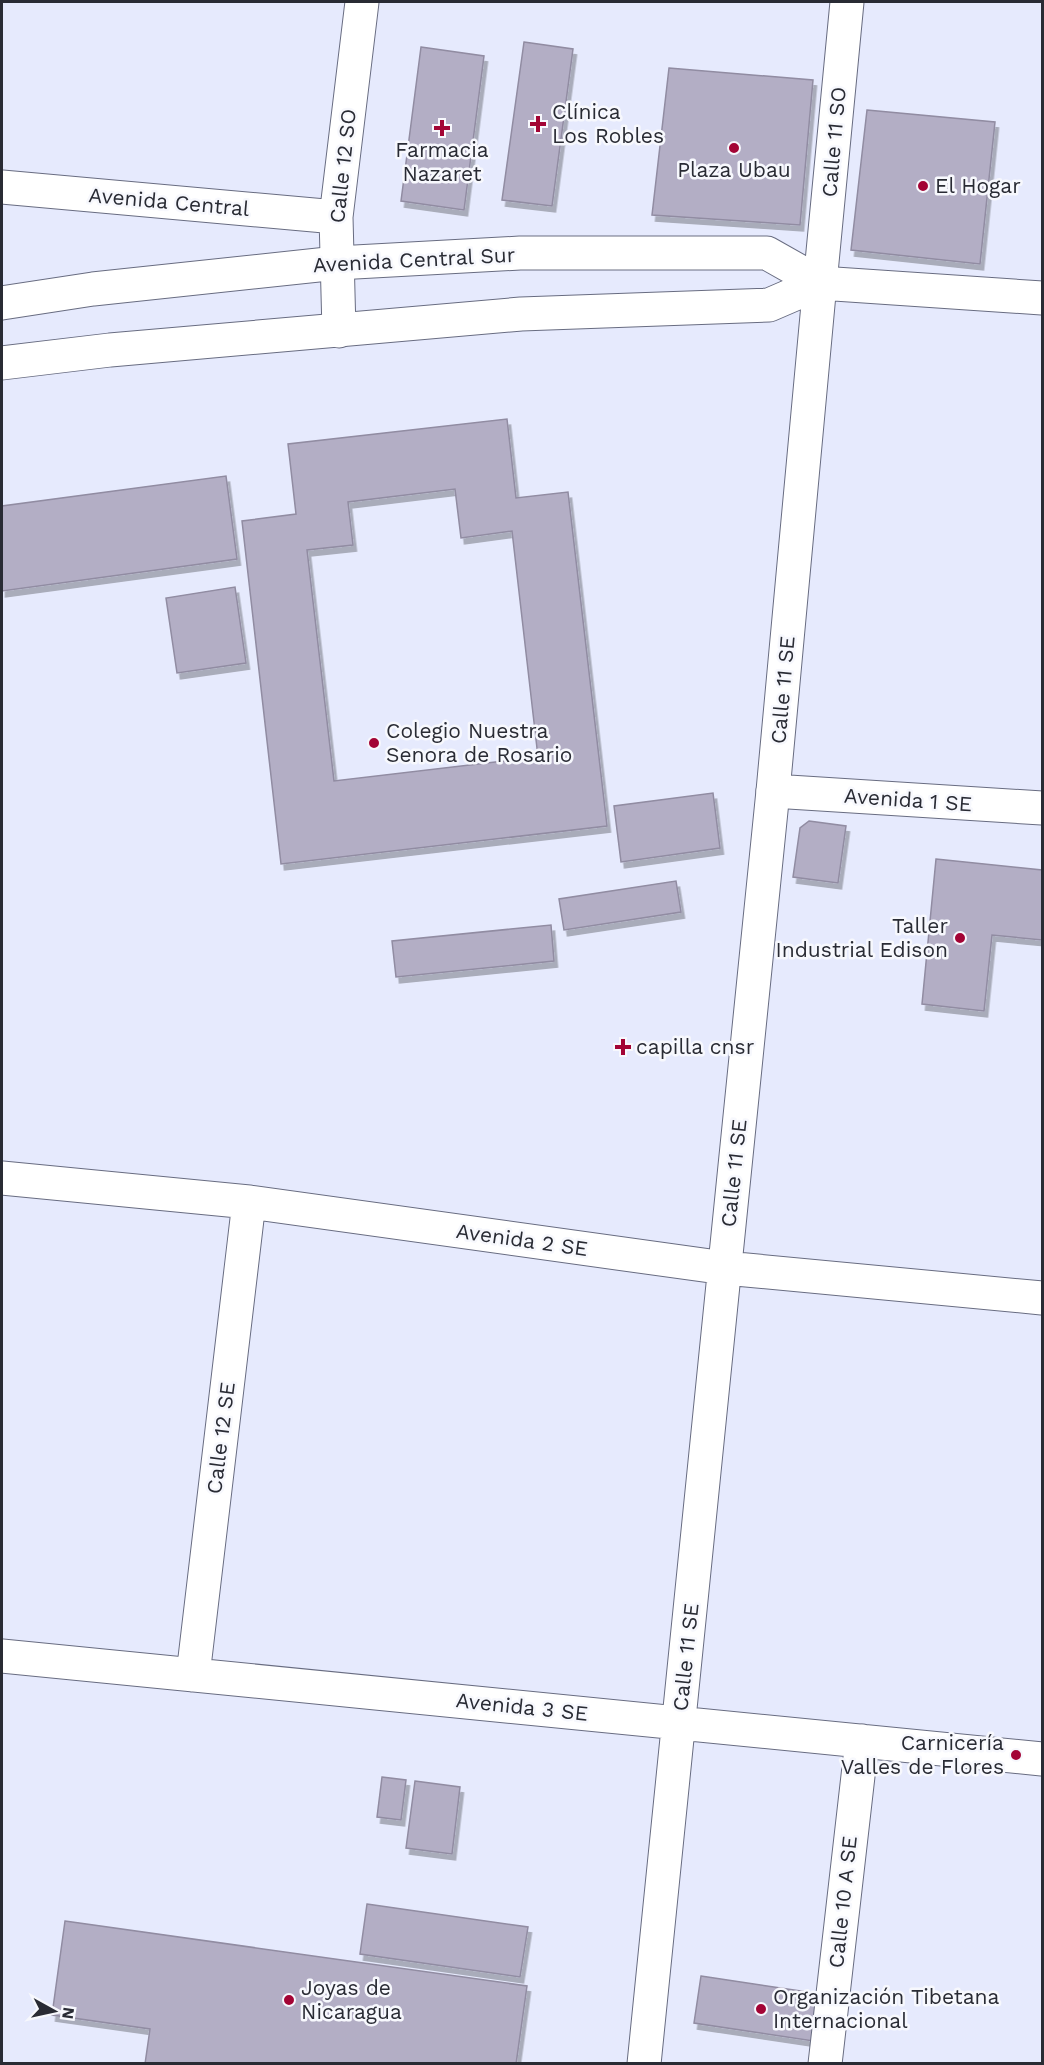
<svg xmlns="http://www.w3.org/2000/svg" width="1044" height="2065" viewBox="0 0 1044 2065" font-family="'Work Sans',sans-serif">
<defs>
<filter id="shadow"><feDropShadow dx="3.5" dy="6" stdDeviation="0" flood-color="#0004"/></filter>
</defs>
<rect width="100%" height="100%" fill="#e6eafd"/>
<path fill="#b3aec5" stroke="#918ca2" stroke-width="1.5" fill-rule="evenodd" filter="url(#shadow)" d="M 524,42 L 573,49 L 552,206 L 502,200 Z
M 421,47 L 484,56 L 464,210 L 401,201 Z
M 669,68 L 813,80 L 800,225 L 652,215 Z
M 867,110 L 995,122 L 980,264 L 851,250 Z
M 507,419 L 516,498 L 568,492 L 607,826 L 281,864 L 242,521 L 296,514 L 288,444 ZM 455,489 L 461,538 L 512,531 L 538,757 L 334,781 L 307,550 L 353,545 L 348,502 Z
M 226,476 L 237,559 L 2,591 L 2,506 Z
M 235,587 L 246,663 L 177,673 L 166,598 Z
M 713,793 L 720,848 L 621,862 L 614,806 Z
M 809,821 L 846,826 L 838,883 L 793,877 L 800,828 Z
M 936,859 L 1042,870 L 1042,940 L 992,935 L 984,1011 L 922,1004 Z
M 676,881 L 681,912 L 564,930 L 559,899 Z
M 551,925 L 554,961 L 396,977 L 392,941 Z
M 382,1777 L 406,1780 L 401,1820 L 377,1817 Z
M 415,1781 L 460,1787 L 452,1854 L 406,1848 Z
M 367,1904 L 528,1927 L 520,1977 L 360,1954 Z
M 65,1921 L 527,1986 L 516,2064 L 145,2064 L 150,2029 L 52,2015 Z
M 701,1976 L 827,1995 L 820,2042 L 694,2023 Z"/>
<g fill="none" stroke-linecap="round" stroke-linejoin="round">
<g stroke="#686c81" stroke-width="35">
<path id="minor" d="M 2,187 L 336,217
M 820,283 L 847,2
M 339,331 L 336,217 L 362,2
M 2,1178 L 249,1202 L 725,1268 L 1042,1298
M 2,1656 L 1042,1759
M 193,1675 L 249,1202
M 644,2064 L 773,791
M 825,2064 L 862,1741"/>
</g>
<g stroke="#686c81" stroke-width="35">
<path id="tertiary" d="M 820,283 L 773,791 L 1042,808
M 2,303 L 93,289 L 337,263 L 520,253 L 767,253 L 820,283 L 1042,298
M 2,363 L 110,350 L 521,314 L 769,305 L 820,283"/>
</g>
<use href="#minor" stroke="#fff" stroke-width="33"/>
<use href="#tertiary" stroke="#fff" stroke-width="33"/>
</g>
<g fill="#a30435" stroke="#f7f8fd" stroke-width="2">
<path d="M535 115h6v6h6v6h-6v6h-6v-6h-6v-6h6z"/>
<path d="M439 119h6v6h6v6h-6v6h-6v-6h-6v-6h6z"/>
<circle cx="734" cy="148" r="6"/>
<circle cx="923" cy="186" r="6"/>
<circle cx="374" cy="743" r="6"/>
<circle cx="960" cy="938" r="6"/>
<path d="M620 1038h6v6h6v6h-6v6h-6v-6h-6v-6h6z"/>
<circle cx="1016" cy="1755" r="6"/>
<circle cx="289" cy="2000" r="6"/>
<circle cx="761" cy="2009" r="6"/>
</g>
<g text-anchor="middle" stroke-width="5" stroke-linejoin="round" paint-order="stroke">
<g font-size="21" fill="#292b34" stroke="#f7f8fd" text-anchor="start">
<text x="552" y="119">Clínica<tspan x="552" dy="24">Los Robles</tspan></text>
<text x="442" y="157" text-anchor="middle">Farmacia<tspan x="442" dy="24">Nazaret</tspan></text>
<text x="734" y="177" text-anchor="middle">Plaza Ubau</text>
<text x="935" y="193">El Hogar</text>
<text x="386" y="738">Colegio Nuestra<tspan x="386" dy="24">Senora de Rosario</tspan></text>
<text x="948" y="933" text-anchor="end">Taller<tspan x="948" dy="24">Industrial Edison</tspan></text>
<text x="636" y="1054">capilla cnsr</text>
<text x="1004" y="1750" text-anchor="end">Carnicería<tspan x="1004" dy="24">Valles de Flores</tspan></text>
<text x="301" y="1995">Joyas de<tspan x="301" dy="24">Nicaragua</tspan></text>
<text x="773" y="2004">Organización Tibetana<tspan x="773" dy="24">Internacional</tspan></text>
</g>
<g font-size="21" fill="#292b34" stroke="#f7f8fd">
<text transform="translate(834 142) rotate(-85)" y="7">Calle 11 SO</text>
<text transform="translate(343 166) rotate(-84)" y="7">Calle 12 SO</text>
<text transform="translate(169 202) rotate(5)" y="7">Avenida Central</text>
<text transform="translate(414 260) rotate(-3)" y="7">Avenida Central Sur</text>
<text transform="translate(783 690) rotate(-85)" y="7">Calle 11 SE</text>
<text transform="translate(908 800) rotate(4)" y="7">Avenida 1 SE</text>
<text transform="translate(734 1173) rotate(-84)" y="7">Calle 11 SE</text>
<text transform="translate(522 1240) rotate(8)" y="7">Avenida 2 SE</text>
<text transform="translate(221 1438) rotate(-83)" y="7">Calle 12 SE</text>
<text transform="translate(686 1657) rotate(-84)" y="7">Calle 11 SE</text>
<text transform="translate(522 1707) rotate(6)" y="7">Avenida 3 SE</text>
<text transform="translate(843 1902) rotate(-84)" y="7">Calle 10 A SE</text>
</g>
</g>
<rect width="1044" height="2065" fill="none" stroke="#292b34" stroke-width="6"/>
<g transform="translate(54 2011) rotate(98)" stroke="#f7f8fd" stroke-width="4.5" paint-order="stroke">
<path d="M0-4.5L10 22L0 15L-10 22Z" fill="#292b34"/>
<text y="-9" font-size="16" font-weight="bold" text-anchor="middle" fill="#292b34">N</text>
</g>
</svg>
